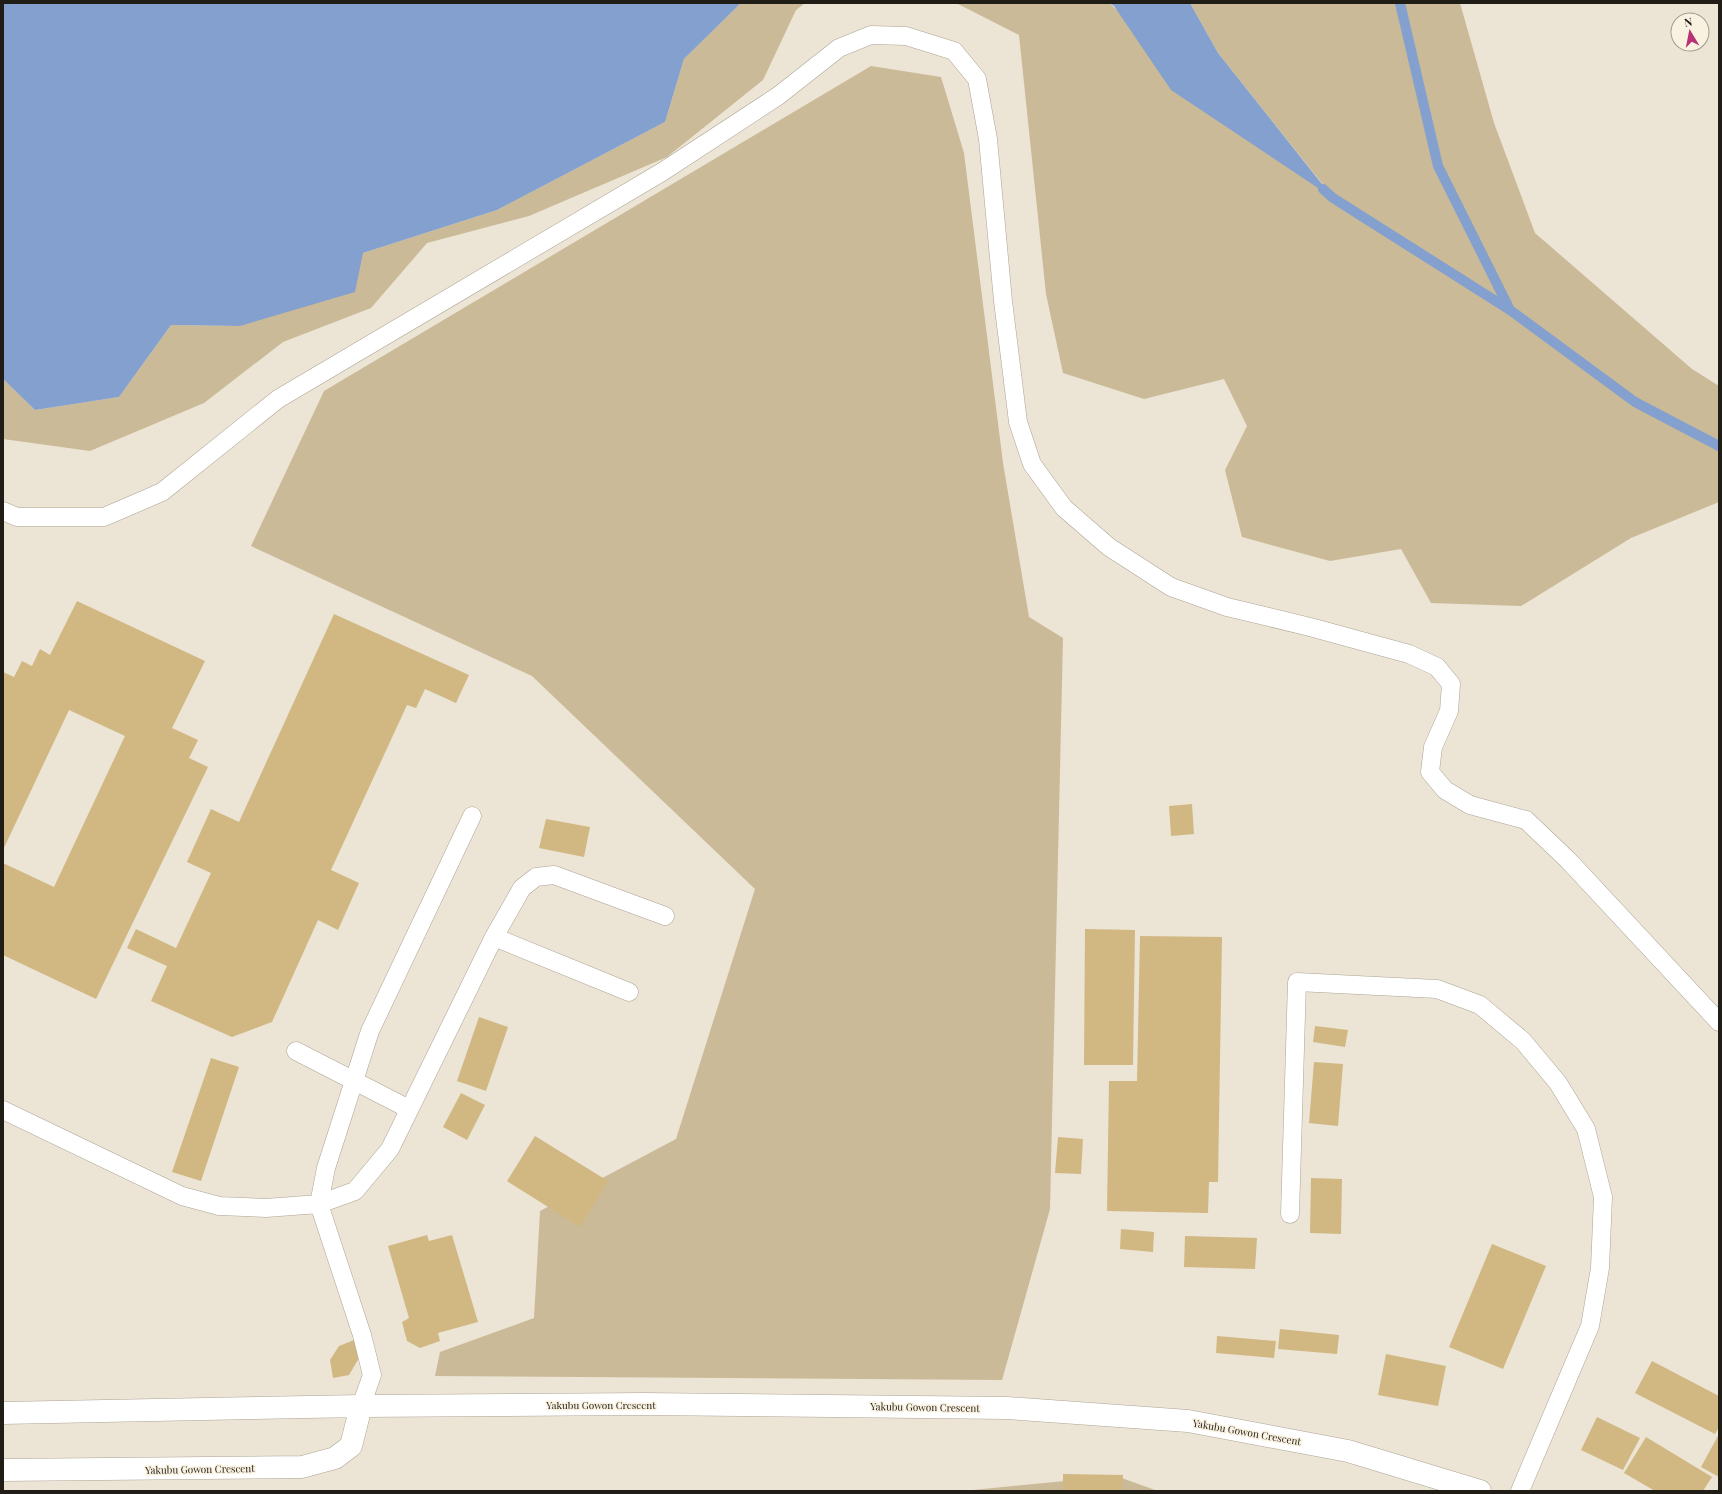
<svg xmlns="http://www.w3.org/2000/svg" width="1722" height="1494" viewBox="0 0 1722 1494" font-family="'Playfair Display',serif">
<rect width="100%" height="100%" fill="#ece4d4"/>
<path fill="#caba98" d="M 741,3 L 805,3 L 796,10 L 763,80 L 667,157 L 529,216 L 427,243 L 371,308 L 283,342 L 204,403 L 90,451 L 3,439 L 3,379 L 35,410 L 119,397 L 171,325 L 240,326 L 363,253 L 497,210 L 665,122 L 684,59 Z
M 956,3 L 1109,3 L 1332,196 L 1218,53 L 1190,3 L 1460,3 L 1494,123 L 1535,233 L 1692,369 L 1719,386 L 1719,502 L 1631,538 L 1521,606 L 1431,603 L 1401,549 L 1330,561 L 1242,537 L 1225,470 L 1247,426 L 1224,379 L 1144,399 L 1063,373 L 1046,294 L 1019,35 Z
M 871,66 L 941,77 L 964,153 L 1003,463 L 1029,617 L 1063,638 L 1050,1209 L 1002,1380 L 435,1376 L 440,1352 L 534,1318 L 540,1211 L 676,1139 L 755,889 L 532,676 L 251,546 L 324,391 Z
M 1116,1476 L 1158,1491 L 963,1491 Z"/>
<path fill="#84a0ce" d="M 4,3 L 741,3 L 684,59 L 665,122 L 497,210 L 363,253 L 355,292 L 240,326 L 171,325 L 119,397 L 35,410 L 3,379 Z
M 1109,3 L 1190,3 L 1218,53 L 1333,198 L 1171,90 L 1114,6 Z"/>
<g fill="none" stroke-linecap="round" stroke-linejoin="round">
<path stroke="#84a0ce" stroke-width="10" d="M 1400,3 L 1438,166 L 1510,310
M 1323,189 L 1333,198 L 1510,310 L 1635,402 L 1719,446"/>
</g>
<path fill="#d1b883" d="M 77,601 L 205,661 L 172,728 L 198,740 L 189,758 L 208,767 L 96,999 L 3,955 L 3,863 L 54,887 L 125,736 L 69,710 L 3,850 L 3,672 L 14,677 L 22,661 L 32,666 L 40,649 L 50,655 Z
M 334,614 L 469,675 L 456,703 L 425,689 L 416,708 L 407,705 L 331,870 L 359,883 L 338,930 L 318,920 L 272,1022 L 232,1037 L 151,1001 L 167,966 L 127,948 L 136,929 L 176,948 L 211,873 L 187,862 L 211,809 L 239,822 Z
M 1192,804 L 1194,834 L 1171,836 L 1169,806 Z
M 546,819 L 590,827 L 584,857 L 539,848 Z
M 1085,929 L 1135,930 L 1133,1065 L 1084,1065 Z
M 1140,936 L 1222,937 L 1218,1182 L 1209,1182 L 1208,1213 L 1107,1211 L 1109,1081 L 1137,1081 Z
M 479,1017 L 508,1027 L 486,1091 L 457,1081 Z
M 1315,1026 L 1348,1030 L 1345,1047 L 1313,1042 Z
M 211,1058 L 239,1067 L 201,1181 L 172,1172 Z
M 1314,1062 L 1343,1064 L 1338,1126 L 1309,1123 Z
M 461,1093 L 485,1105 L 467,1140 L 443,1127 Z
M 535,1136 L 608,1181 L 580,1227 L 507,1181 Z
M 1058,1137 L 1083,1139 L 1081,1174 L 1055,1173 Z
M 1311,1178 L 1342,1179 L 1341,1234 L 1310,1233 Z
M 1121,1229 L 1154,1232 L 1153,1252 L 1120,1249 Z
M 427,1235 L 429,1241 L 452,1235 L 478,1322 L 438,1333 L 440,1341 L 420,1348 L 407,1341 L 402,1322 L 409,1318 L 388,1246 Z
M 1185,1236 L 1257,1238 L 1255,1269 L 1184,1267 Z
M 1492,1244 L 1546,1266 L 1503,1369 L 1449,1347 Z
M 1280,1329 L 1339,1335 L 1337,1354 L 1278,1349 Z
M 1217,1336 L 1276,1341 L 1274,1358 L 1216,1353 Z
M 354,1340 L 359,1358 L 349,1375 L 333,1378 L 330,1360 L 339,1346 Z
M 1386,1354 L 1446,1366 L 1438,1406 L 1378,1395 Z
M 1652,1361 L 1719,1396 L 1719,1427 L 1715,1434 L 1635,1393 Z
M 1597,1417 L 1640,1438 L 1623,1470 L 1581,1450 Z
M 1719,1434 L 1719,1477 L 1701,1467 Z
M 1646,1437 L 1712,1477 L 1703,1491 L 1655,1491 L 1624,1473 Z
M 1063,1474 L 1123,1475 L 1122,1491 L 1063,1491 Z"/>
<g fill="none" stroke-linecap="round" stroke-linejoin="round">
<g stroke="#aca495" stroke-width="19">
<path id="service" d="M 3,511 L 17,517 L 104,517 L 162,492 L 278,399 L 662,172 L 778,96 L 839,48 L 871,35 L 906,36 L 954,51 L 977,79 L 988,139 L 1003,301 L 1018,422 L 1032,464 L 1064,508 L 1109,547 L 1171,587 L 1227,607 L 1310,627 L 1409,654 L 1437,667 L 1451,684 L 1449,711 L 1433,747 L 1430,772 L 1445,790 L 1470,805 L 1526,820 L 1568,860 L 1719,1022
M 494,937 L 629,992
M 296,1051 L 409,1109
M 3,1110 L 182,1196 L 219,1206 L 266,1208 L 319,1204 L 355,1191 L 390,1149 L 494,937 L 522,888 L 536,877 L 554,875 L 665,916
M 1290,1214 L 1297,982 L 1437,989 L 1480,1005 L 1523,1041 L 1558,1083 L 1586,1129 L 1603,1197 L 1600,1268 L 1590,1326 L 1520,1491
M 361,1406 L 372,1375 L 362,1335 L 319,1204 L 326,1168 L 370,1031 L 472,816"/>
</g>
<g stroke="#aca495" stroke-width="23">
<path id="minor" d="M 3,1413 L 361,1406 L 644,1404 L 1007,1408 L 1188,1421 L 1348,1451 L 1480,1491
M 3,1470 L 302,1467 L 335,1458 L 351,1446 L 361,1406"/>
</g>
<use href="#service" stroke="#fff" stroke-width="18"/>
<use href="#minor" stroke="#fff" stroke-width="22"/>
</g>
<g text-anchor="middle" stroke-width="3" stroke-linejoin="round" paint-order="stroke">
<g font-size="10" fill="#201d17" stroke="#faf2e1">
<text x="601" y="1409">Yakubu Gowon Crescent</text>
<text transform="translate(925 1407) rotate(1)" y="4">Yakubu Gowon Crescent</text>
<text transform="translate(1247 1432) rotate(10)" y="4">Yakubu Gowon Crescent</text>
<text transform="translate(200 1469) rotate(-1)" y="4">Yakubu Gowon Crescent</text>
</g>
</g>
<rect width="1722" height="1494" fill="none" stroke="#201d17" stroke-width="8"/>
<g transform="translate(1690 32) rotate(350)"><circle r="19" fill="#faf2e1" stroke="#a39d90"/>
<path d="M0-3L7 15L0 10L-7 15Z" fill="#b83276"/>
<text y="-6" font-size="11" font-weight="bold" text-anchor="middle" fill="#201d17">N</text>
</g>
</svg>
